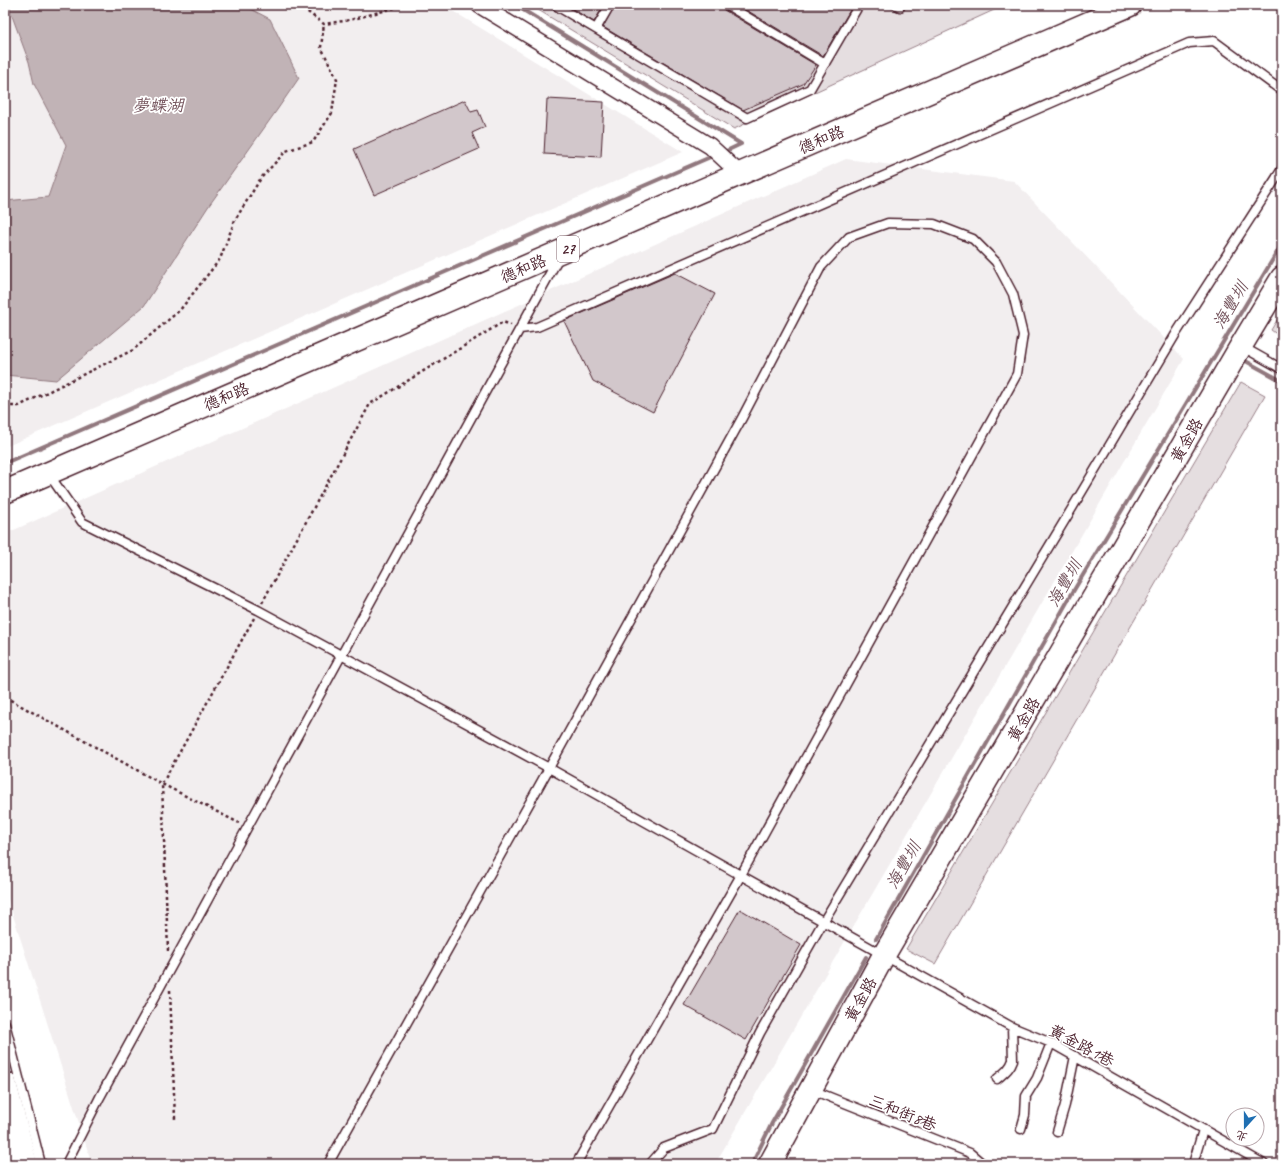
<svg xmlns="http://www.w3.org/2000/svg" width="1287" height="1169" viewBox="0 0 1287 1169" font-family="Caveat,'LXGW WenKai TC',sans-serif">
<rect width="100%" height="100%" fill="#fff"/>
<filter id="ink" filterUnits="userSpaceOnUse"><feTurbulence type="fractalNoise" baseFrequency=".025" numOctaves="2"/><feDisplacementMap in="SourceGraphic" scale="8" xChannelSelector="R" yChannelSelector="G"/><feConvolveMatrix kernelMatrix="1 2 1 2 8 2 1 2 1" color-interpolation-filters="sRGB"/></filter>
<g filter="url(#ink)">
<path fill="#f2eeef" d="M 5,5 L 443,5 L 683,152 L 5,447 Z
M 846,159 L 1014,181 L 1184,359 L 715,1164 L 92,1164 L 5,890 L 5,534 Z"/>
<path fill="#e5dee0" stroke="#987e86" d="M 530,5 L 1005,5 L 734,129 Z
M 1282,312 L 1282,338 L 1271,330 Z
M 1241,382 L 1265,395 L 935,964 L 906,949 Z"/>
<path fill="#c1b3b6" stroke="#91787e" d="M 8,5 L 243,5 L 270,19 L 299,78 L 277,110 L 208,207 L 144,306 L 56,380 L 5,375 L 5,201 L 48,197 L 66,145 L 34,84 L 29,62 Z"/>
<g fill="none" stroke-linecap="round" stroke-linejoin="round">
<path stroke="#91787e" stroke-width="4" d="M 515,5 L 741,144
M 722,153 L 741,144
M 1242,359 L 1282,381
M 5,463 L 715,155
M 876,939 L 1074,590 L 1282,244
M 752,1164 L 772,1123 L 866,957"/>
</g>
<path fill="#d2c7cb" stroke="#4a1f2b" d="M 566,5 L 604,5 L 594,22 Z
M 615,5 L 722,5 L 724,10 L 816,65 L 803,84 L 743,110 L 603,27 Z
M 738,5 L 853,5 L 823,56 Z
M 547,99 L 604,102 L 601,157 L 544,154 Z
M 465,100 L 471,112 L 478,110 L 485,127 L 472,133 L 479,149 L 374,195 L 354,149 Z
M 675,273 L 715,294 L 653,412 L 593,381 L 564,321 Z
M 740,909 L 801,945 L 746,1040 L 684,1005 Z"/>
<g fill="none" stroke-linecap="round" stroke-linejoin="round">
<g stroke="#4a1f2b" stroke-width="11">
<path id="lane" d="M 555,5 L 747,118 L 810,89 L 859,5
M 727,5 L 825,64
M 896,5 L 900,7 L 901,5
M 596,29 L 610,5
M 520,329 L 537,327 L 1189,43 L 1214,41 L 1282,91
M 1241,346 L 1282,369
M 48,473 L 82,522 L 258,610 L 549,768 L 1012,1027 L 1051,1043 L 1264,1164
M 5,1023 L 41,1164
M 997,1079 C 1004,1073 1010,1069 1013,1060 L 1012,1027
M 812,1090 L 970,1153 L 983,1164
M 1021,1129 L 1025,1115 L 1026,1096 L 1037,1078 L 1051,1043
M 1057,1132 L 1065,1105 L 1075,1056
M 66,1164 L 100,1097 L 559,257
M 328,1164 L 549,768 L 742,418 L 821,267 L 849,237 L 888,223 L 934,224 L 973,239 L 996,262 L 1013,294 L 1023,335 L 1017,374 L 741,875 L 576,1164
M 650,1164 L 664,1148 L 713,1129 L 760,1033 L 823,922 L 1071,510 L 1177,332 L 1282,169
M 1193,1164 L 1203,1130"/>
</g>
<g stroke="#4a1f2b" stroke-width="18">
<path id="street" d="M 479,5 L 710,146 L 740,174"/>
</g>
<g stroke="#4a1f2b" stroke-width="25">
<path id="secondary" d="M 5,1143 L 11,1164
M 770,1164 L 884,955 L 1241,346 L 1282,278"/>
</g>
<g stroke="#4a1f2b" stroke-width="25">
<path id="primary" d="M 5,492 L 1130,5"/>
</g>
<g stroke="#4a1f2b" stroke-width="25">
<path id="highway" d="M 5,1083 L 26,1164"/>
</g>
<path stroke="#4a1f2b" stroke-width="2.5" stroke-dasharray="3 3" stroke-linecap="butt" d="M 298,5 L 324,24 L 350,20 L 405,5
M 5,406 L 19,406 L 133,350 L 180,310 L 220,259 L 235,220 L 261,178 L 286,151 L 313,142 L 332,113 L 337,79 L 321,47 L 324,24
M 262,603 L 370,404 L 503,322 L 511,325
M 5,697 L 162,784 L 239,823
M 168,951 L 162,784 L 254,618
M 170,990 L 175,1119"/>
<use href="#lane" stroke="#fff" stroke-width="8"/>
<use href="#street" stroke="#fff" stroke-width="15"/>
<use href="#secondary" stroke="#fff" stroke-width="22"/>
<use href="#primary" stroke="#fff" stroke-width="22"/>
<use href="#highway" stroke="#fff" stroke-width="22"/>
</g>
</g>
<g text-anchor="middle" stroke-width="3.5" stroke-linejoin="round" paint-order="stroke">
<rect fill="#fff" stroke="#80626b" stroke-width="1" x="557" y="236" width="22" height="26" rx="3"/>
<g font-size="15" font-weight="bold" fill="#4a1f2b">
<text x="568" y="254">27</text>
</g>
<g font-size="16" fill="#4a1f2b" stroke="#fff">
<text transform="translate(821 139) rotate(-23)" y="6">德和路</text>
<text transform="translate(523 268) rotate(-23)" y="6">德和路</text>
<text transform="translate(226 396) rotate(-23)" y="6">德和路</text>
<text transform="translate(1186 440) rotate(-60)" y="6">黃金路</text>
<text transform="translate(1023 719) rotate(-60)" y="6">黃金路</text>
<text transform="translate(860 999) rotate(-61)" y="6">黃金路</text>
<text transform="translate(1082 1045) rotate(28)" y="6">黃金路1巷</text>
<text transform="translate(903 1112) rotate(22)" y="6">三和街8巷</text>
</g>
<g font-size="17" font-style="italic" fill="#74535c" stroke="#fff">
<text x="158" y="111">夢蝶湖</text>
<text transform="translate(1230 305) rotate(-59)" y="6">海豐圳</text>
<text transform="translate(1064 583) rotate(-60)" y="6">海豐圳</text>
<text transform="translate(903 865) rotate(-60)" y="6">海豐圳</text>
</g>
</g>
<rect width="1287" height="1169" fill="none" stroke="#fff" stroke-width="20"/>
<rect x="10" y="10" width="1267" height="1149" fill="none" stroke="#4a1f2b" stroke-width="1.5" filter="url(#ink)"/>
<g transform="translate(1245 1127) rotate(201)"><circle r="19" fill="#ffffff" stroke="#b7a5aa"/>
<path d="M0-3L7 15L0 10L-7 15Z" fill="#1f6fb2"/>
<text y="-6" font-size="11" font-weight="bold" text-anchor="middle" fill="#4a1f2b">北</text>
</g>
</svg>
